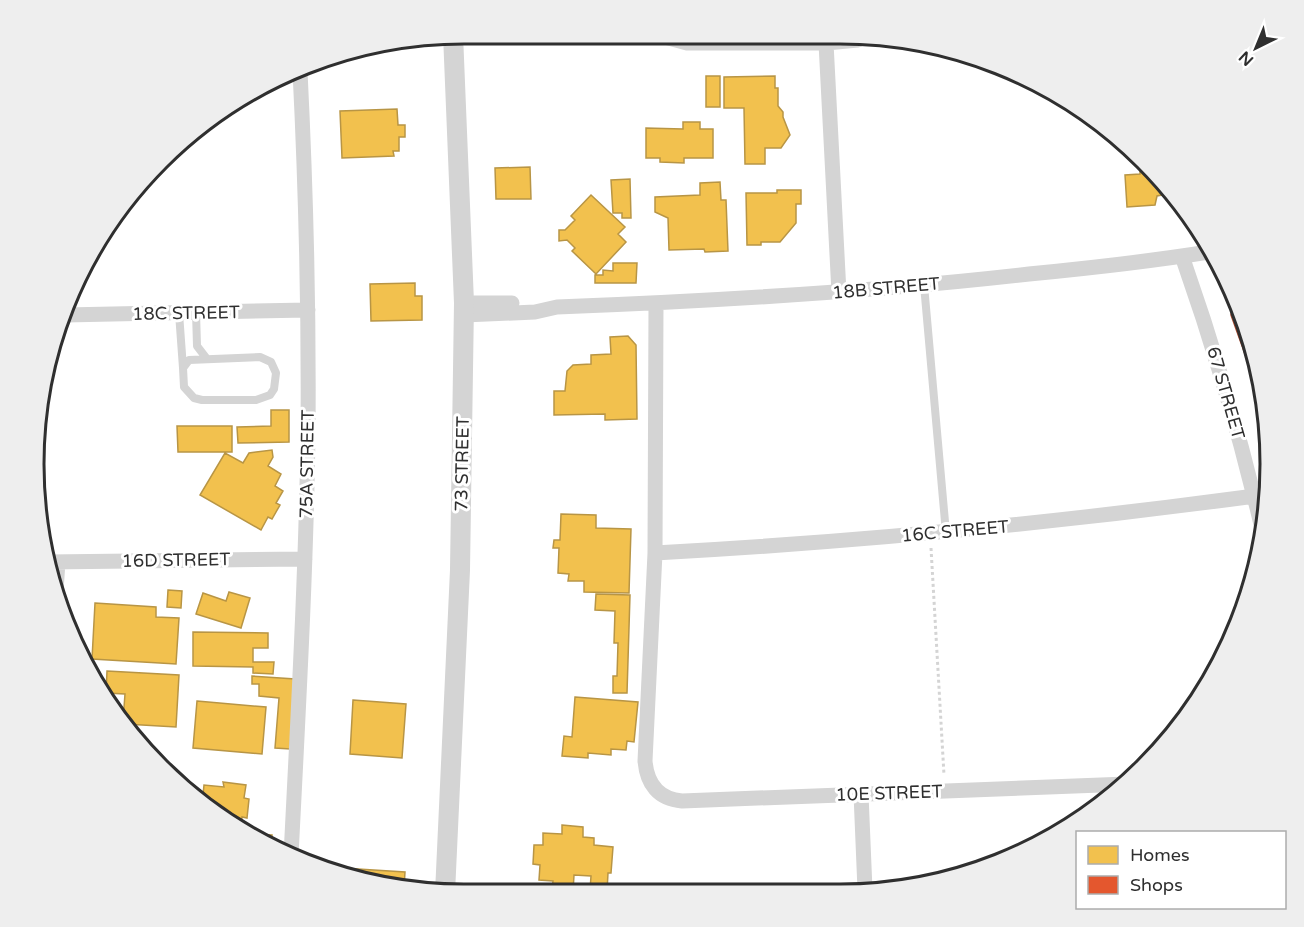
<svg xmlns="http://www.w3.org/2000/svg" width="1304" height="927" viewBox="0 0 1304 927" font-family="'Varela Round',sans-serif">
<rect width="100%" height="100%" fill="#fff"/>
<path fill="#f2c14e" stroke="#b89545" stroke-width="1.5" d="M 706,76 L 720,76 L 720,107 L 706,107 Z
M 775,76 L 775,88 L 778,88 L 778,106 L 783,112 L 783,117 L 790,135 L 781,148 L 765,148 L 765,164 L 745,164 L 744,108 L 724,108 L 724,77 Z
M 397,109 L 398,125 L 405,125 L 405,137 L 399,137 L 399,151 L 393,151 L 394,156 L 342,158 L 340,111 Z
M 683,122 L 700,122 L 700,129 L 713,129 L 713,158 L 684,158 L 684,163 L 660,162 L 660,158 L 646,158 L 646,128 L 683,129 Z
M 1144,163 L 1164,180 L 1173,193 L 1157,196 L 1155,205 L 1127,207 L 1125,175 L 1140,174 L 1140,164 Z
M 530,167 L 531,199 L 496,199 L 495,168 Z
M 630,179 L 631,218 L 622,218 L 622,213 L 613,213 L 611,180 Z
M 720,182 L 721,200 L 726,200 L 728,251 L 705,252 L 704,249 L 669,250 L 668,218 L 655,212 L 655,197 L 700,195 L 700,183 Z
M 777,190 L 801,190 L 801,204 L 796,204 L 796,223 L 780,242 L 761,242 L 761,245 L 747,245 L 746,193 L 777,193 Z
M 591,195 L 625,227 L 618,234 L 626,242 L 596,274 L 572,251 L 575,248 L 567,240 L 559,241 L 559,230 L 565,230 L 575,220 L 571,216 Z
M 613,263 L 637,263 L 636,283 L 595,283 L 595,275 L 603,275 L 603,270 L 613,271 Z
M 415,283 L 415,296 L 422,296 L 422,320 L 371,321 L 370,284 Z
M 628,336 L 636,345 L 637,419 L 605,420 L 605,414 L 554,415 L 554,391 L 565,391 L 567,371 L 573,365 L 591,364 L 591,355 L 611,354 L 610,337 Z
M 271,410 L 289,410 L 289,442 L 238,443 L 237,427 L 271,426 Z
M 177,426 L 232,426 L 232,452 L 178,452 Z
M 272,450 L 273,457 L 268,466 L 281,474 L 275,486 L 283,491 L 276,503 L 280,505 L 272,519 L 268,517 L 261,530 L 200,495 L 225,453 L 243,463 L 249,453 Z
M 561,514 L 596,515 L 596,528 L 631,529 L 629,593 L 584,592 L 584,581 L 568,581 L 569,574 L 558,573 L 559,548 L 553,548 L 554,540 L 560,540 Z
M 168,590 L 182,591 L 181,608 L 167,607 Z
M 229,592 L 250,598 L 241,628 L 196,614 L 203,593 L 226,601 Z
M 596,594 L 630,595 L 627,693 L 613,693 L 613,676 L 617,676 L 618,643 L 614,643 L 615,611 L 595,610 Z
M 95,603 L 156,607 L 156,617 L 179,618 L 176,664 L 92,659 Z
M 193,632 L 268,633 L 268,648 L 253,648 L 253,662 L 274,662 L 273,674 L 253,673 L 253,667 L 193,666 Z
M 107,671 L 179,675 L 176,727 L 125,724 L 123,721 L 125,694 L 106,693 Z
M 252,676 L 295,679 L 290,749 L 275,748 L 279,698 L 259,696 L 259,684 L 252,684 Z
M 575,697 L 638,702 L 634,742 L 627,741 L 626,750 L 611,749 L 611,755 L 588,753 L 588,758 L 562,756 L 564,736 L 572,737 Z
M 353,700 L 406,704 L 402,758 L 350,754 Z
M 197,701 L 266,707 L 262,754 L 193,748 Z
M 223,782 L 246,785 L 244,798 L 249,799 L 247,818 L 242,817 L 241,828 L 202,805 L 204,785 L 224,787 Z
M 562,825 L 583,827 L 583,837 L 594,838 L 594,845 L 613,847 L 611,873 L 608,873 L 607,892 L 590,891 L 591,876 L 574,875 L 573,892 L 552,892 L 553,881 L 539,880 L 540,865 L 533,864 L 534,845 L 543,845 L 543,833 L 562,834 Z
M 248,834 L 272,835 L 272,849 Z
M 342,868 L 405,872 L 404,888 L 412,889 L 352,879 L 342,875 Z"/>
<path fill="#e4572e" stroke="#ae4b2e" stroke-width="1.5" d="M 1234,295 L 1248,325 L 1261,378 L 1256,385 L 1231,315 Z"/>
<g fill="none" stroke-linecap="round" stroke-linejoin="round">
<path stroke="#d4d4d4" stroke-width="3" stroke-dasharray="3 3" stroke-linecap="butt" d="M 931,548 L 944,775"/>
<path stroke="#d4d4d4" stroke-width="8" d="M 924,285 L 946,533
M 196,312 L 197,346 L 207,359
M 179,313 L 183,368
M 260,357 L 271,362 L 276,373 L 274,389 L 270,395 L 256,400 L 202,400 L 194,398 L 184,387 L 183,368 L 189,360 Z"/>
<path stroke="#d4d4d4" stroke-width="15" d="M 665,37 L 687,43 L 826,43 L 858,40
M 826,43 L 839,293
M 1182,256 C 1214,347 1241,439 1263,533
M 464,303 L 512,303
M 656,304 L 655,553 L 645,761 C 647,784 658,799 682,801 L 1127,784
M 65,315 L 308,310
M 464,315 L 535,312 L 557,307 C 715,301 872,292 1029,274 C 1091,268 1153,261 1215,251
M 655,553 C 856,542 1055,523 1255,496
M 48,562 L 305,559
M 56,591 L 58,562
M 861,794 L 865,890
M 291,856 C 298,716 306,575 308,434 C 309,313 306,192 300,71"/>
<path stroke="#d4d4d4" stroke-width="20" d="M 445,893 L 460,570 L 464,303 L 453,34"/>
</g>
<g text-anchor="middle" stroke-width="6" stroke-linejoin="round" paint-order="stroke">
<g font-size="18" fill="#2f2f2f" stroke="#fff">
<text transform="translate(886 288) rotate(-5)" y="6">18B STREET</text>
<text transform="translate(186 313) rotate(-1)" y="6">18C STREET</text>
<text transform="translate(1226 393) rotate(74)" y="6">67 STREET</text>
<text transform="translate(307 464) rotate(-89)" y="6">75A STREET</text>
<text transform="translate(462 464) rotate(-89)" y="6">73 STREET</text>
<text transform="translate(955 531) rotate(-5)" y="6">16C STREET</text>
<text transform="translate(176 560) rotate(-1)" y="6">16D STREET</text>
<text transform="translate(889 793) rotate(-2)" y="6">10E STREET</text>
</g>
</g>
<path d="M0 0H1304V927H0ZM464 44H840A420 420 0 0 1 1260 464V464A420 420 0 0 1 840 884H464A420 420 0 0 1 44 464V464A420 420 0 0 1 464 44Z" fill="#eee" fill-rule="evenodd"/>
<path fill="none" stroke="#2f2f2f" stroke-width="3" d="M464 44H840A420 420 0 0 1 1260 464V464A420 420 0 0 1 840 884H464A420 420 0 0 1 44 464V464A420 420 0 0 1 464 44Z"/>
<rect x="1076" y="831" width="210" height="78" fill="#ffffff" stroke="#acacac" stroke-width="1.5"/>
<rect x="1088" y="846" width="30" height="18" fill="#f2c14e" stroke="#acacac" stroke-width="1.5"/>
<text x="1130" y="861" font-size="18" fill="#2f2f2f">Homes</text>
<rect x="1088" y="876" width="30" height="18" fill="#e4572e" stroke="#acacac" stroke-width="1.5"/>
<text x="1130" y="891" font-size="18" fill="#2f2f2f">Shops</text>
<g transform="translate(1256 48) rotate(223)" stroke="#ffffff" stroke-width="4.5" paint-order="stroke">
<path d="M0-4.5L10 22L0 15L-10 22Z" fill="#2f2f2f"/>
<text y="-9" font-size="16" font-weight="bold" text-anchor="middle" fill="#2f2f2f">N</text>
</g>
</svg>
